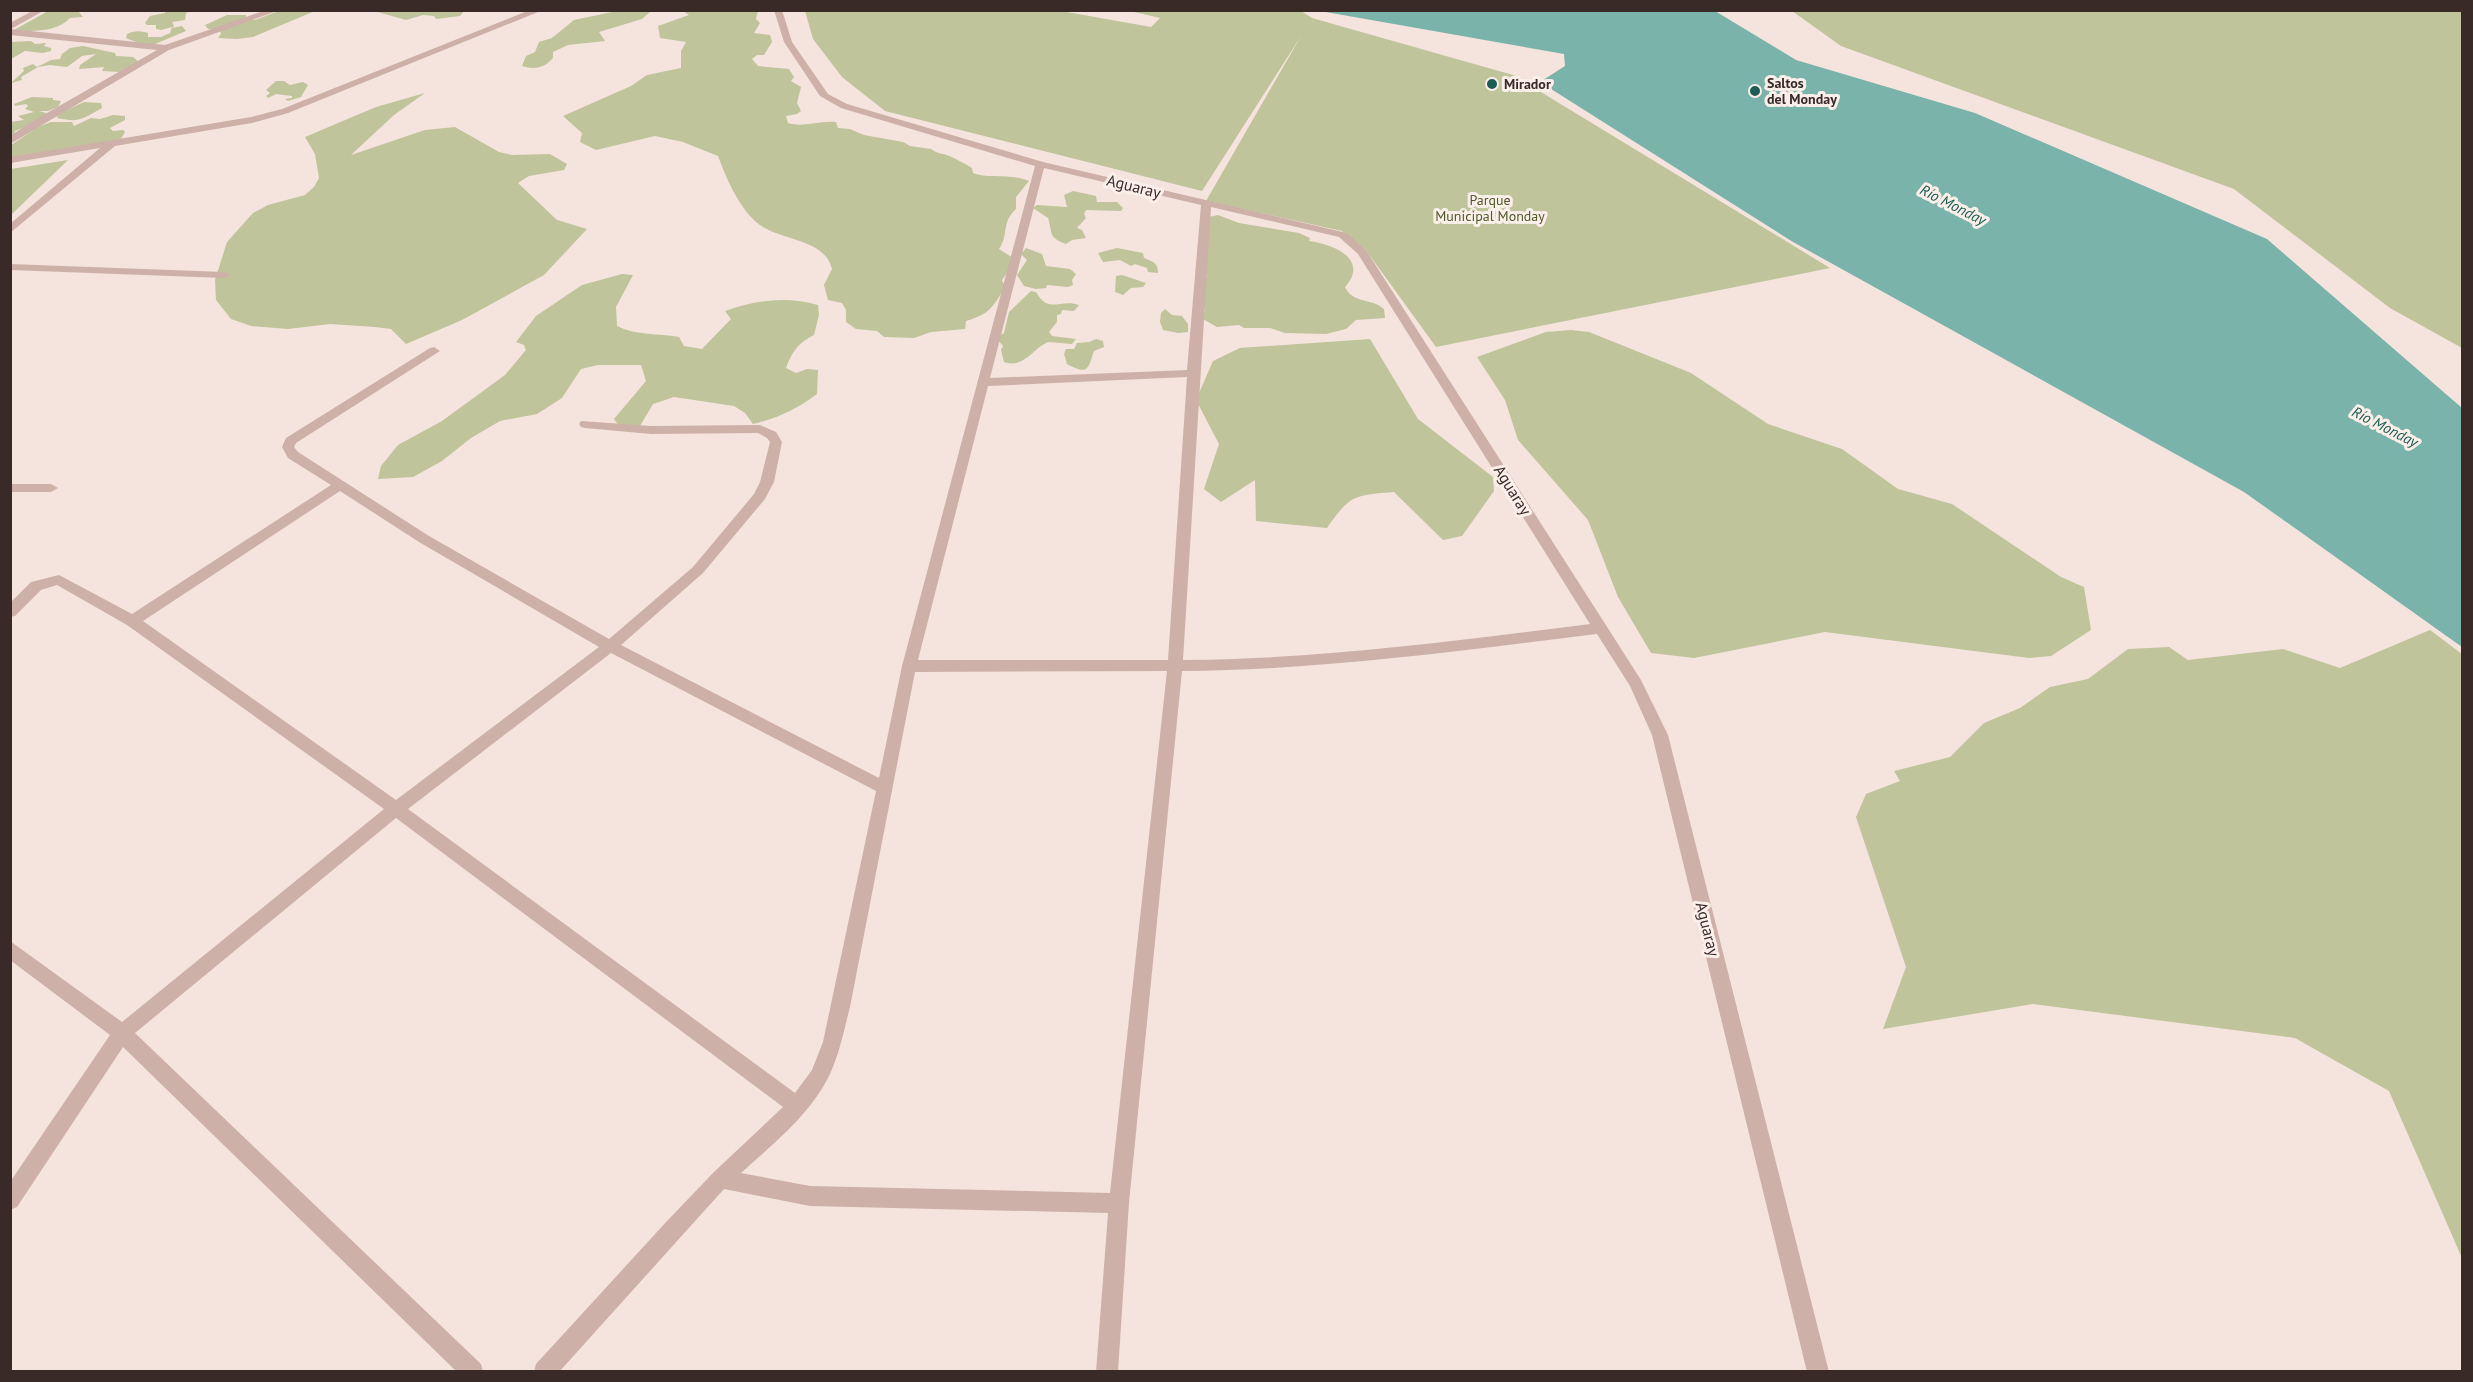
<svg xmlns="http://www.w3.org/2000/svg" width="2473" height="1382" viewBox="0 0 2473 1382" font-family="'PT Sans',sans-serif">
<rect width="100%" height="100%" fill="#f4e4dd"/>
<path fill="#bfc49b" d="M 48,11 L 78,11 L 83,17 L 70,18 C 57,32 33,32 14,30 Z
M 165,11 L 190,11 L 186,13 L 185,20 L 172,22 L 174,26 L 172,28 L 182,26 L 186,31 L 148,47 L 126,38 L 127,34 C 135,30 141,31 148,33 L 148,37 L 161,37 L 170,33 L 172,27 L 161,30 L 156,29 L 156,25 L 147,25 L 145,23 L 150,16 L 165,13 Z
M 279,11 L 315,11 L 253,37 L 237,39 L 218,38 L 221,34 L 220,30 L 208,29 L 205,25 L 227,15 L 246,15 L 246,19 L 255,20 Z
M 464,11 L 460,16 L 436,19 L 434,16 L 423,15 L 406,20 L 374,11 Z
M 617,11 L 651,11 L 642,19 L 599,32 L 605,41 L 568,45 L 553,52 L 553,58 C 544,68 535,70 522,66 L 526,56 L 535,52 L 539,42 L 552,38 L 574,20 Z
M 683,11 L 758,11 L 756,19 L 760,23 L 754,33 L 770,35 L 772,42 L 764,55 L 757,55 L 752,59 L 758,66 L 789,69 L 794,77 L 791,81 L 801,87 L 797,103 L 801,111 L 797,114 L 786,116 L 788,123 C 803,128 819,120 836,122 L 838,128 L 850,129 L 864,135 L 903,142 L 910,146 L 931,149 C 937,154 942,153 949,156 C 957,159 965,164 972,168 L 973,173 C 988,179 1010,173 1029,181 L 1016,197 L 1016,209 C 1001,222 1009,235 999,249 L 1013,258 L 1009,270 L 1002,280 L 1005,287 C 993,307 990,314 966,321 L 965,329 L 931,332 L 914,338 L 884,337 L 877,331 L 856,329 L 846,322 L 846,310 L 842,303 L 828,300 L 824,285 L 832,269 C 825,240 786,241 763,227 C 741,213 727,180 718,156 L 683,142 L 655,136 L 596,150 L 580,142 L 582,133 L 563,116 L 631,86 L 647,75 L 681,68 L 681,51 L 686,42 L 660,38 L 658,26 L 689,15 Z
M 805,11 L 1061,11 L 1151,27 L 1160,18 L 1130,11 L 1301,11 L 1312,18 L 1513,75 L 1830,268 L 1436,347 L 1365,249 L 1342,231 L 1206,201 L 1301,36 L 1202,191 L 885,111 L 842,77 L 813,39 Z
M 1792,11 L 2462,11 L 2462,348 L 2390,308 L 2234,189 L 1841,46 Z
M 31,41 L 35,44 L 46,43 L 44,46 L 51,48 L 51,51 L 43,53 L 25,51 L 11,59 L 11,51 L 13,50 L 11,50 L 11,42 Z
M 83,46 L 115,53 L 116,56 L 133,57 L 139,62 L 119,72 L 102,71 L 104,67 L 79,69 L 80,65 L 96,54 L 82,56 L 67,67 L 50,65 L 38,67 L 21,77 L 22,80 L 11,83 L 24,71 L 23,68 L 33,64 L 37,67 L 51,60 L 60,59 L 62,54 L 70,48 Z
M 276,81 L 284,81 L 290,85 L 303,82 L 308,85 L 301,97 L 288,101 L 285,99 L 292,98 L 292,96 L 276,94 L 268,98 L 266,96 L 270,93 L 266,90 Z
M 425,93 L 394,115 L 351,155 L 425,130 L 455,127 L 499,152 L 512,155 L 550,154 L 567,164 L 564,170 L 529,176 L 518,183 L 557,220 L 587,229 L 544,275 L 462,320 L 406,344 L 391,329 L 375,327 L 330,324 L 288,329 L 251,326 L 231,319 L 216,300 L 215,280 L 227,242 L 253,213 L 268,205 L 305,195 L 314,187 L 319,178 L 315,154 L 305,137 L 376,107 Z
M 32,97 L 53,98 L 53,100 L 61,101 L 58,107 L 48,111 L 39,111 L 46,113 L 45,116 L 28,126 L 15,131 L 14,135 L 11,135 L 10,122 L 24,120 L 18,116 L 34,112 L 25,109 L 28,106 L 26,104 L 15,106 L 14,104 Z
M 84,102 L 101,103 L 102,108 C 82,119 80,123 57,118 L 58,114 Z
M 113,115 L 125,116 L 125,120 L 110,128 L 113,131 L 123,130 L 125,132 L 121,139 L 11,163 L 11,145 L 38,127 L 51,122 L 72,122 L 74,126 L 91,118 L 100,119 Z
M 68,160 L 11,215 L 11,169 Z
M 1073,191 L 1096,196 L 1097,202 L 1117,202 L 1123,208 L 1121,211 L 1086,210 L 1084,214 L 1086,218 L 1077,228 L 1082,230 L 1086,238 L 1072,240 L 1066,244 C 1047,237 1053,233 1048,218 L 1033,208 L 1037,205 L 1067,207 L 1064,195 Z
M 1218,215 L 1239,223 L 1299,233 L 1310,238 L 1309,241 C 1333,244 1370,259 1345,287 C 1353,304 1372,298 1384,309 L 1385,318 L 1356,320 L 1346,329 L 1326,334 L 1285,333 L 1270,328 L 1244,328 L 1239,325 L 1217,327 L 1201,318 L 1205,311 L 1201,296 L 1207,276 L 1206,252 L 1209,217 Z
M 1026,248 L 1042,254 L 1046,266 L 1070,269 L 1076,274 L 1072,280 L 1073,285 L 1068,287 L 1047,285 L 1046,288 L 1036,289 L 1024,286 L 1017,275 L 1027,260 L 1021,254 Z
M 1117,248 L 1143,253 L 1144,258 C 1154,262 1158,263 1158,273 L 1148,272 L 1147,268 L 1135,264 L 1131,266 L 1120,260 L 1103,262 L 1098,253 Z
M 622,274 L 633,275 L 616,307 L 617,326 C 637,336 658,333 679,337 L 684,346 L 702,349 L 731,319 L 725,311 C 755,300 787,296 818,305 L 819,315 L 814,335 C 798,343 792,352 786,368 L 796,373 L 807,369 L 818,370 L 817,394 C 797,409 778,418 753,424 L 745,413 L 734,406 L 674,397 L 653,404 L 640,426 L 619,426 L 614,419 L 646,381 L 641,365 L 598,365 L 581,369 L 562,398 L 537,414 L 500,421 L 471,438 L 442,461 L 413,477 L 378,479 L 381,466 L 398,445 L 442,421 L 505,375 L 526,350 L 524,345 L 516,342 L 536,316 L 582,285 Z
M 1122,275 L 1146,283 L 1143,287 L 1131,288 L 1123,295 L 1115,292 L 1116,276 Z
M 1031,291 L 1036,292 C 1049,315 1060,298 1079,305 L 1074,311 L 1062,310 L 1061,314 L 1057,315 L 1057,322 L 1049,332 L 1052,336 L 1076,339 L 1072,344 L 1048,342 C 1033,348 1024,369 1004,362 L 1001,350 L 1003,346 L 998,340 L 998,336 L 1004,333 L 1009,312 Z
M 1165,309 L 1172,315 L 1182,316 L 1188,324 L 1188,332 L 1178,333 L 1163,330 L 1160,322 L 1161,313 Z
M 1571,330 L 1589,332 L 1691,373 L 1768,424 L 1842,449 L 1898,489 L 1952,504 L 2061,577 L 2084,587 L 2091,630 L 2051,656 L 2029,658 L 1825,632 L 1694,658 L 1651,653 L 1618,597 L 1588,520 L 1518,440 L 1505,400 L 1477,357 L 1546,332 Z
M 1096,339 L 1103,341 L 1104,347 L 1094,351 C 1088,368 1089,376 1067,364 L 1064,354 L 1066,349 L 1074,349 L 1077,343 L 1089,342 Z
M 1370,339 L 1418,419 L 1493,477 L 1494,491 L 1462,536 L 1443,540 L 1394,492 C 1354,495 1350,495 1327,528 L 1256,521 L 1255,480 L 1221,502 L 1204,489 L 1219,444 L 1196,400 L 1213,361 L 1240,348 Z
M 2430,630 L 2462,654 L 2462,1258 L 2389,1091 L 2295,1038 L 2033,1004 L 1883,1029 L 1906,967 L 1856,817 L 1866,794 L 1900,781 L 1894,771 L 1950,757 L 1984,723 L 2020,708 L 2050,687 L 2088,679 L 2128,649 L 2169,647 L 2188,660 L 2283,649 L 2340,668 Z"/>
<path fill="#7ab3a9" d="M 1320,11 L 1715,11 L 1796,60 L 1975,113 L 2267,239 L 2462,408 L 2462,647 L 2244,492 L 1793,242 L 1540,82 L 1565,66 L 1564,54 Z"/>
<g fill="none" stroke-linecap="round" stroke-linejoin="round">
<path fill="#cdb1a8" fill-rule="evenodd" d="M 34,10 L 45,10 L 11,29 L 165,45 L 266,10 L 280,10 L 169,50 L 10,144 L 10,136 L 33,121 L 157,50 L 10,35 L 10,23 Z
M 530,10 L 543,10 L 288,113 L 252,123 L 115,146 L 10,233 L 10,224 L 100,148 L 10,163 L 10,157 L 251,117 L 282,109 Z
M 774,10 L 782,10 L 792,42 L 828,94 L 847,104 L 1043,162 L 1347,233 L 1366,250 L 1641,680 L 1668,735 L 1829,1372 L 1807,1372 L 1652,735 L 1630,686 L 1597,634 C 1459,651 1321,670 1182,671 L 1129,1203 L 1118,1372 L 1096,1372 L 1108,1213 L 810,1206 L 724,1189 L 559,1372 L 534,1372 L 536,1364 L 558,1340 L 667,1221 L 714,1172 L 783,1107 L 396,818 L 135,1033 L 481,1364 L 483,1372 L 457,1372 L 123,1047 L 17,1207 L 10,1210 L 10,1182 L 110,1035 L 10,960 L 10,941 L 122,1022 L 384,809 L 127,625 L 57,585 L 41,590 L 15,616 L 10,617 L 10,603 L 31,582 L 59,575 L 132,614 L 331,485 L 288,458 L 282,447 L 286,438 L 430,348 L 434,347 L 440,351 L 296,443 L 294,447 L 298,452 L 429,536 L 609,639 L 693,567 L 754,494 L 760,482 L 770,442 L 767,438 L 758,433 L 651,434 L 585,428 L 581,427 L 579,424 L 581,421 L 651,426 L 760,425 L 776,432 L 782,442 L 774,482 L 765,499 L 703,573 L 621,645 L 879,778 L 902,666 L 1035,166 L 841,108 L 820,96 L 784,42 ZM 1044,168 L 1201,205 L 1187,370 L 990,378 ZM 1211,207 L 1339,237 L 1358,254 L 1590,624 C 1455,641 1320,659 1183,660 ZM 1187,377 L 1168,660 L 918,660 L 988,386 ZM 340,491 L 419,542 L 599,647 L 396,800 L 143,621 ZM 611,653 L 876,791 L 823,1042 L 812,1070 L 795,1093 L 408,809 ZM 1167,671 L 1110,1193 L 810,1186 L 741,1173 C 774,1143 811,1114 830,1074 C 840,1052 844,1030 850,1007 L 915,672 Z
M 10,264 L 224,272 L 230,275 L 224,278 L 10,270 Z
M 10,484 L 51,484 L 58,488 L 51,492 L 10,492 Z"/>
</g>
<g fill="#1b5d54" stroke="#fbefea" stroke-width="2">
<circle cx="1492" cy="84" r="6"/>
<circle cx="1755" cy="91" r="6"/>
</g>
<g text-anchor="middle" stroke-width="6" stroke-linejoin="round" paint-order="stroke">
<g font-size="14" font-weight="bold" fill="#392a28" stroke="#fbefea" text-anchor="start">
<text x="1767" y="88">Saltos<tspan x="1767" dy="16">del Monday</tspan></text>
<text x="1504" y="89">Mirador</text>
</g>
<g font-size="14" fill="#52592a" stroke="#fbefea">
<text x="1490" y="205">Parque<tspan x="1490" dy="16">Municipal Monday</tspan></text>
</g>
<g font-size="15" font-style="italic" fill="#1b5d54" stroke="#fbefea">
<text transform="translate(1953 205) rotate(27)" y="5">Río Monday</text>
<text transform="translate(2385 427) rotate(27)" y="5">Río Monday</text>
</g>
<g font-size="16" fill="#392a28" stroke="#fbefea">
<text transform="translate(1134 186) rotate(14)" y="6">Aguaray</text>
<text transform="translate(1513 490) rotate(58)" y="6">Aguaray</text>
<text transform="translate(1708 929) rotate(76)" y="6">Aguaray</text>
</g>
</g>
<rect width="2473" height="1382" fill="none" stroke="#392a28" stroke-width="24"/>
</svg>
